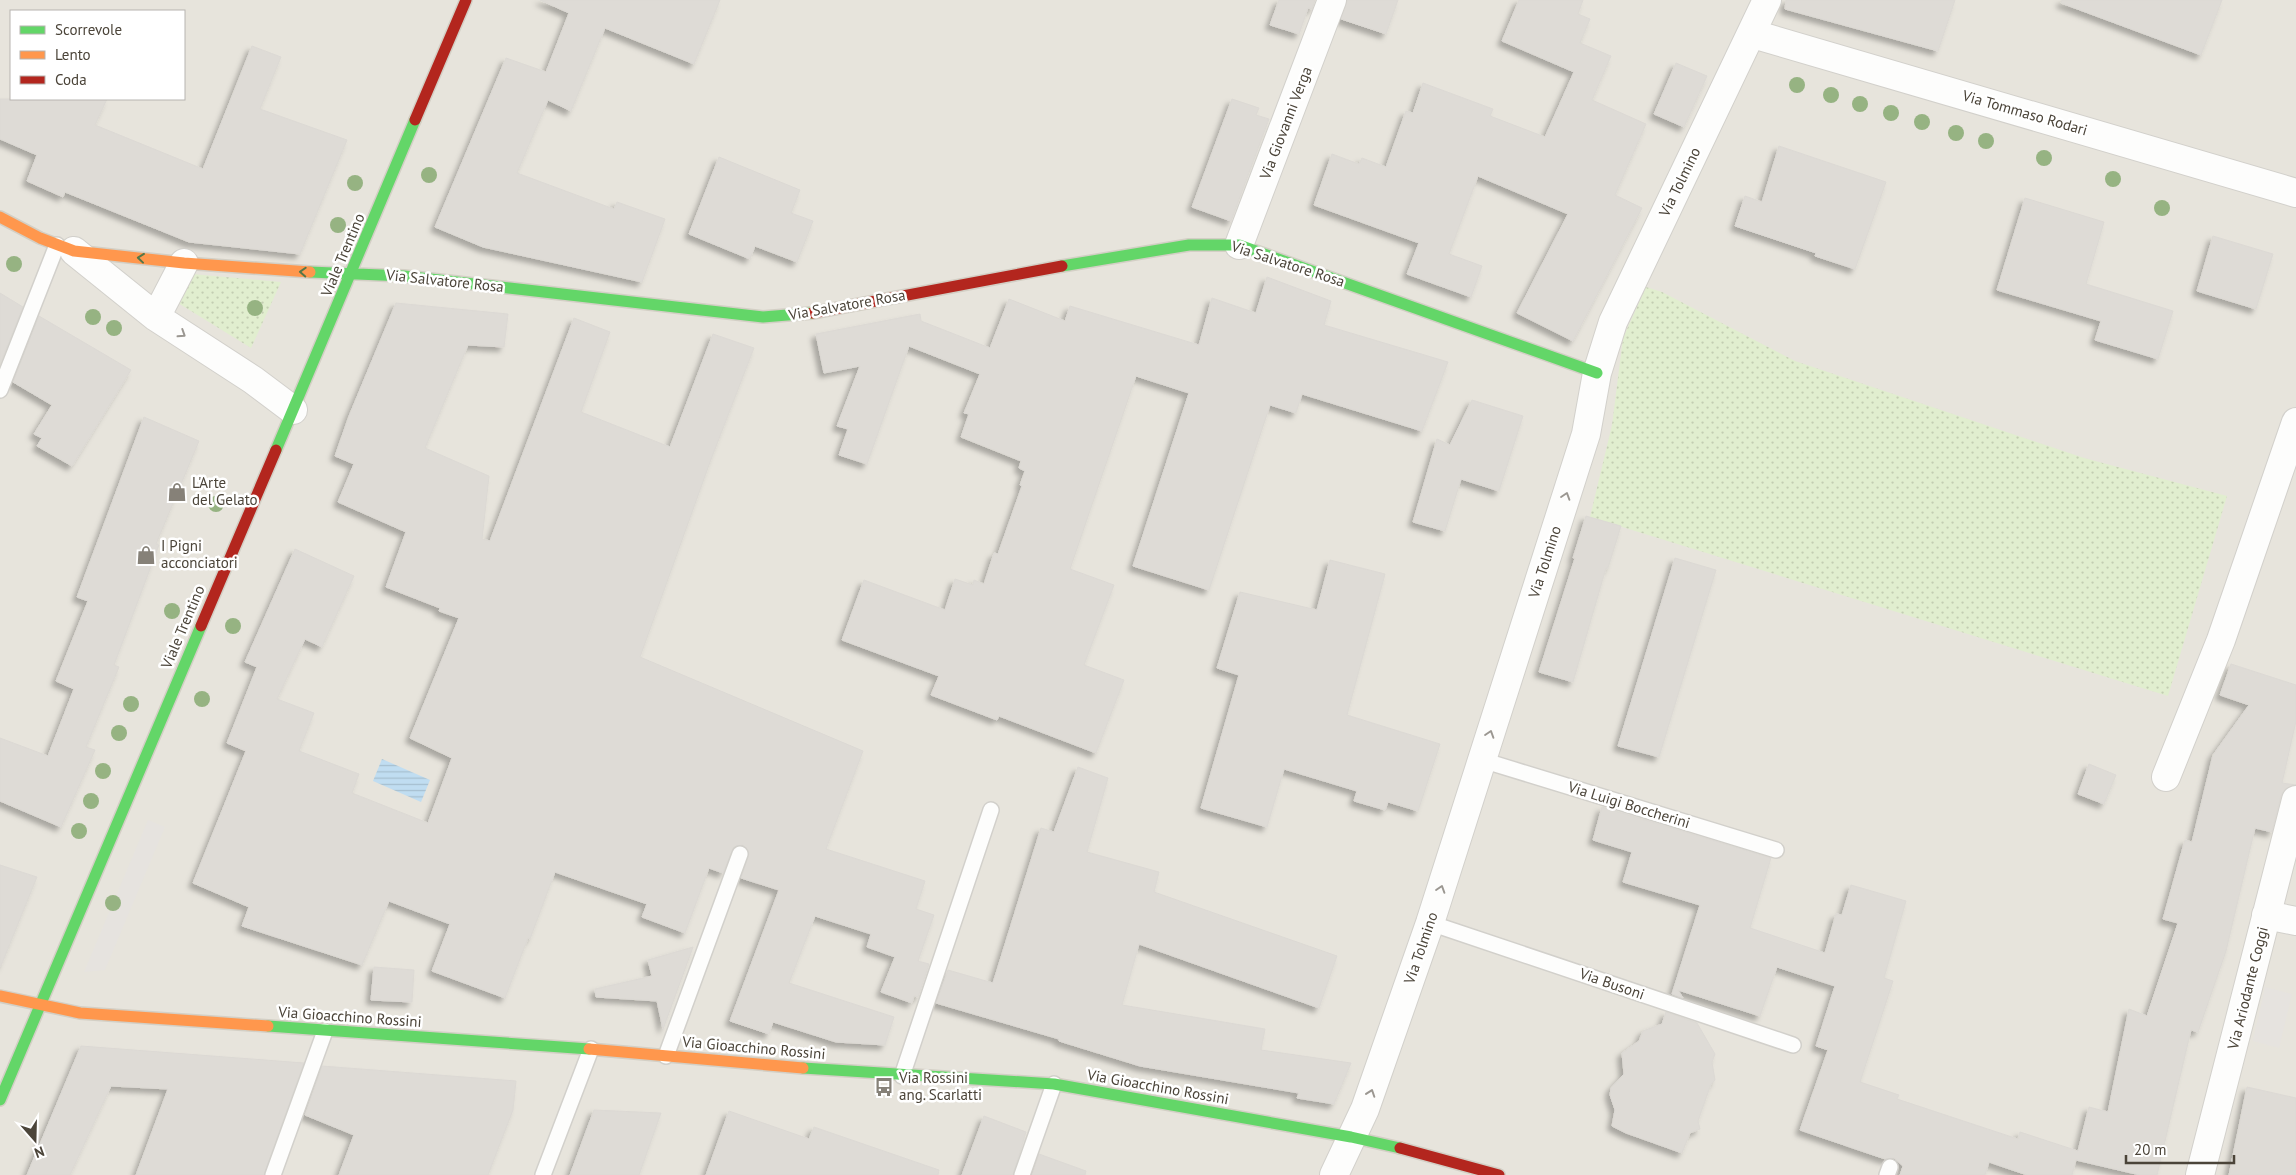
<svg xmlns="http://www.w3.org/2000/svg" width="2296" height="1175" viewBox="0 0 2296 1175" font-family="'PT Sans',sans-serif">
<defs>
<pattern id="grass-dots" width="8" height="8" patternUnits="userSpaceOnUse" patternTransform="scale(1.25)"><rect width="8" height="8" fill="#e1eecf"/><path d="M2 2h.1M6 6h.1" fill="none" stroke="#c3cdb2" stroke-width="1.8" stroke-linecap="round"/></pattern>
<pattern id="water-rules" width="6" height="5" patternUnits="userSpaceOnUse" patternTransform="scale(1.25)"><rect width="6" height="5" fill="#c0ddf1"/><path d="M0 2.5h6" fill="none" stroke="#a6bfcf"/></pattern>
<filter id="shadow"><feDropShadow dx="-4.5" dy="4.5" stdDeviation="2.5" flood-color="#0004"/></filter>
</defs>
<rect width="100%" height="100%" fill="#f4f2ee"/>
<path fill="#e7e4dc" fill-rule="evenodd" d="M 0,0 L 2296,0 L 2296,1175 L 0,1175 ZM 11,11 L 184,11 L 184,99 L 11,99 Z"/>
<path fill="url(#grass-dots)" d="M 192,274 L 281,282 L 251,348 L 178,303 Z
M 1646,287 L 1662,292 L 1795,361 L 2084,458 L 2227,496 L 2168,696 L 1590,517 L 1612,425 L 1623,338 Z"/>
<path fill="#e6e3df" d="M 148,820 L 165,827 L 105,970 L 84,972 Z
M 2265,987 L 2292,994 L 2279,1048 L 2253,1041 Z"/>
<path fill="url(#water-rules)" d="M 382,759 L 430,780 L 421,802 L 373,781 Z"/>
<path fill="#dedbd6" stroke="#dcd9d4" filter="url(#shadow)" d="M 540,0 L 720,0 L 694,64 L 605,28 L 571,111 L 548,100 L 517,173 L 614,209 L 617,202 L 665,219 L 642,282 L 483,247 L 435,227 L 506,58 L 546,72 L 569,13 Z
M 1279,0 L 1315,0 L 1312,9 L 1308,8 L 1299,34 L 1270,25 Z
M 1347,0 L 1398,0 L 1386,34 L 1341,19 Z
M 1519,0 L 1583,0 L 1578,14 L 1590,19 L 1580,43 L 1611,56 L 1592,100 L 1646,124 L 1615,195 L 1642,208 L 1573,341 L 1517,313 L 1568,214 L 1478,176 L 1449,254 L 1482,266 L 1471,297 L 1407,274 L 1419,243 L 1314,205 L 1332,154 L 1359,164 L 1362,158 L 1386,167 L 1406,111 L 1413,113 L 1423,83 L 1493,109 L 1490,116 L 1545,137 L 1574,72 L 1502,41 Z
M 1786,0 L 1955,0 L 1938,51 L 1785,9 Z
M 2062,0 L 2222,0 L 2201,55 L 2061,3 Z
M 252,46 L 281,57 L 260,109 L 347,140 L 300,254 L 189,242 L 65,192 L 63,197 L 27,181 L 37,155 L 0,139 L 0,99 L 107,99 L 95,125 L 203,169 Z
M 1676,63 L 1707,76 L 1684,127 L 1654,114 Z
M 1232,99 L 1259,108 L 1256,115 L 1269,119 L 1231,221 L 1192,207 Z
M 1779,146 L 1886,182 L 1855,269 L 1815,256 L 1816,253 L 1735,226 L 1745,196 L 1762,202 Z
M 719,157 L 800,190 L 791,213 L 813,221 L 797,262 L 755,246 L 750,259 L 689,234 Z
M 2025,198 L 2104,222 L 2086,284 L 2173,311 L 2158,359 L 2095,340 L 2101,321 L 1997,290 Z
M 2213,236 L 2273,254 L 2256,309 L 2197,291 Z
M 1267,277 L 1331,301 L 1324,325 L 1448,362 L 1422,431 L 1302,394 L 1296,413 L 1270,405 L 1209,590 L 1133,566 L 1189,393 L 1136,376 L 1070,569 L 1114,585 L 1084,665 L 1124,680 L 1096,753 L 999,716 L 997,720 L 931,695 L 939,676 L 842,640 L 864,580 L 945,610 L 955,579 L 973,585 L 974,580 L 984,584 L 994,553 L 998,554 L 1022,486 L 1020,485 L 1025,471 L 1019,468 L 1021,461 L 961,437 L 969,414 L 964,413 L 980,374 L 909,346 L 867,464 L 839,455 L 848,429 L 837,426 L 860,366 L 824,373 L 816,334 L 920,314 L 921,321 L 990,348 L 1009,299 L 1065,321 L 1070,306 L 1199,345 L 1212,298 L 1256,313 Z
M 0,293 L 23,307 L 0,364 Z
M 396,303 L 508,314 L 504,347 L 468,345 L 425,448 L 489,476 L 482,539 L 490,541 L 574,318 L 610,332 L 581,412 L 670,447 L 713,334 L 754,348 L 710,462 L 640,657 L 863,751 L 826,849 L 925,881 L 916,909 L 934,915 L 918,961 L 929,964 L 918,997 L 914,996 L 912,1003 L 881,992 L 895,957 L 867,947 L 871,934 L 815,916 L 789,983 L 894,1017 L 885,1045 L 836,1042 L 773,1022 L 769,1034 L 730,1021 L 779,890 L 741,878 L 749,853 L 743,845 L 734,847 L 723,873 L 709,868 L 685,933 L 642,917 L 647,904 L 555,872 L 530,939 L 528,938 L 505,998 L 432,971 L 450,924 L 389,901 L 362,965 L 242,926 L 249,907 L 193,883 L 246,751 L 227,743 L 257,667 L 245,662 L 295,549 L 354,576 L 322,647 L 305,639 L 277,699 L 314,713 L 299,751 L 359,774 L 352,793 L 428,823 L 452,758 L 410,738 L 459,618 L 439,611 L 440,608 L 386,587 L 406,532 L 338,502 L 354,464 L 335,456 L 349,416 Z
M 39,316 L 131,370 L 72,466 L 37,446 L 42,438 L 34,434 L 52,405 L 13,382 Z
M 1472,400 L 1523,416 L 1499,491 L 1461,479 L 1445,531 L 1413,522 L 1437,439 L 1450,445 Z
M 144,417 L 199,441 L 156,544 L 159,545 L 114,665 L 119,667 L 86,747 L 95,750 L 61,827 L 0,801 L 0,738 L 48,756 L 74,689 L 56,681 L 88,601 L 77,597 Z
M 1586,516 L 1621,526 L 1608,568 L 1606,568 L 1573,682 L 1539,672 L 1575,558 L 1573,558 Z
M 1675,558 L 1716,570 L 1659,757 L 1618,746 Z
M 1330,560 L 1385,574 L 1347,715 L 1440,744 L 1418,811 L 1388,802 L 1385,810 L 1354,801 L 1357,791 L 1284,769 L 1267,827 L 1201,808 L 1239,675 L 1217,668 L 1240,592 L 1317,610 Z
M 2231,664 L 2296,685 L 2296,721 L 2282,783 L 2296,785 L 2285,789 L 2281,796 L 2272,832 L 2255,828 L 2226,951 L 2198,1032 L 2191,1030 L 2157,1175 L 2140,1175 L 2076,1160 L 2072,1175 L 2027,1175 L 1989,1162 L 1985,1175 L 1900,1175 L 1903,1166 L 1894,1158 L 1885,1159 L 1800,1130 L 1828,1050 L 1816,1046 L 1835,986 L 1777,967 L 1760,1016 L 1678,990 L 1683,998 L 1672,994 L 1700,905 L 1623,882 L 1632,852 L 1593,840 L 1602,807 L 1771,858 L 1750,928 L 1825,953 L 1836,914 L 1842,915 L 1851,885 L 1906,901 L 1884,978 L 1893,981 L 1860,1082 L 1899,1095 L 1897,1099 L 2018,1139 L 2020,1132 L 2078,1151 L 2089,1107 L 2108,1112 L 2129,1009 L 2147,1016 L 2178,923 L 2163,919 L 2185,840 L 2192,842 L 2213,755 L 2249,705 L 2220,695 Z
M 2089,764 L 2116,775 L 2104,804 L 2078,794 Z
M 1078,767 L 1108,778 L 1087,852 L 1159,872 L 1154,892 L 1337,956 L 1319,1008 L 1139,944 L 1122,1005 L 1265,1029 L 1261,1050 L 1351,1063 L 1334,1104 L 1297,1098 L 1299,1093 L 1140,1066 L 1059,1041 L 1059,1039 L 936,1003 L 948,970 L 993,983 L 1041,828 L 1054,832 Z
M 0,865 L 37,877 L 1,966 L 0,966 Z
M 693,947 L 663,1029 L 657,1001 L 596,997 L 595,989 L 652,976 L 648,960 Z
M 374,967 L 414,970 L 412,1002 L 371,1000 Z
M 1666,1012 L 1697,1023 L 1715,1054 L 1712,1062 L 1715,1080 L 1711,1084 L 1698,1121 L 1700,1129 L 1690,1133 L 1682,1153 L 1626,1133 L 1612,1126 L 1615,1110 L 1610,1095 L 1611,1088 L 1624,1074 L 1622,1053 L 1639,1041 L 1643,1031 L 1662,1024 Z
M 81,1046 L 304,1063 L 264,1175 L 136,1175 L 168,1089 L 111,1086 L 70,1175 L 27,1175 Z
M 322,1066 L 516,1081 L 513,1110 L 488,1175 L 339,1175 L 354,1135 L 305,1115 Z
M 2247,1087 L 2296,1098 L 2296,1175 L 2229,1175 Z
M 594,1110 L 661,1113 L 639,1175 L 570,1175 Z
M 729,1111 L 809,1139 L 814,1127 L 939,1170 L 938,1175 L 706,1175 Z
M 984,1116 L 1026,1132 L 1013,1175 L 962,1175 Z
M 1039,1154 L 1086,1171 L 1085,1175 L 1032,1175 Z"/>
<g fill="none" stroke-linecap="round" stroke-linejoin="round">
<g stroke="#d2d0cb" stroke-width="18">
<path id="lane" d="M 0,390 L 57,245
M 1482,760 L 1776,850
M 1430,923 L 1793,1045
M 666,1056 L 740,854
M 902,1076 L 991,810
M 273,1175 L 325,1031
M 543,1175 L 591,1049
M 1022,1175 L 1054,1084
M 1887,1175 L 1890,1167"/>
</g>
<g stroke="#d2d0cb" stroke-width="30">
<path id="street" d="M 1753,34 L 2296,193
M 1239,245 L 1332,0
M 74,251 L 156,317 L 253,380 L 293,410
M 156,317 L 184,263
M 2166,777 L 2221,640 L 2296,422
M 2266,915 L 2296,921
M 1334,1175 L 1365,1109 L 1430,923 L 1586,434 L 1597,373 L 1613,322 L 1767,0
M 2200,1175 L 2296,800"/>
</g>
<g stroke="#d3cfc5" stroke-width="14">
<path id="fast" d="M 1062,266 L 1189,245 L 1239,245 L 1597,373
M 310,272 L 404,276 L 763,317 L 812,313
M 276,450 L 415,120
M 268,1026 L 589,1049
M 803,1068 L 1054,1084 L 1351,1137 L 1400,1148
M 0,1100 L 201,626"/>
</g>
<g stroke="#d3cfc5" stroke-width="14">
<path id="slow" d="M 0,217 L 40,238 L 74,251 L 184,263 L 310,272
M 0,996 L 80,1013 L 268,1026
M 589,1049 L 803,1068"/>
</g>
<g stroke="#d3cfc5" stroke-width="14">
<path id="jam" d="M 415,120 L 466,0
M 812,313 L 1062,266
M 201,626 L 276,450
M 1400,1148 L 1499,1175"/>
</g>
<use href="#lane" stroke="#fdfdfc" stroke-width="15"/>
<use href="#street" stroke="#fdfdfc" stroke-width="28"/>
<use href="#fast" stroke="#63d668" stroke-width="11"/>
<use href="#slow" stroke="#ff974d" stroke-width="11"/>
<use href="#jam" stroke="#b3261e" stroke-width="11"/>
</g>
<g fill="#96b382">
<circle cx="1797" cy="85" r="8"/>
<circle cx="1831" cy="95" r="8"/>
<circle cx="1860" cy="104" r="8"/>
<circle cx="1891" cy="113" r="8"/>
<circle cx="1922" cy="122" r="8"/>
<circle cx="1956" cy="133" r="8"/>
<circle cx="1986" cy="141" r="8"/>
<circle cx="2044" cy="158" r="8"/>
<circle cx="429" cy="175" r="8"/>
<circle cx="2113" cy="179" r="8"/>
<circle cx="355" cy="183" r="8"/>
<circle cx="2162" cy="208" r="8"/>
<circle cx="338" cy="225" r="8"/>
<circle cx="14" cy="264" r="8"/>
<circle cx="255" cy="308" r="8"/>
<circle cx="93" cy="317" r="8"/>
<circle cx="114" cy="328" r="8"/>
<circle cx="216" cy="504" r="8"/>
<circle cx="172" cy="611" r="8"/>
<circle cx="233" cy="626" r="8"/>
<circle cx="202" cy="699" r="8"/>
<circle cx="131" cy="704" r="8"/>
<circle cx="119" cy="733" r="8"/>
<circle cx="103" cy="771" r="8"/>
<circle cx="91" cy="801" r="8"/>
<circle cx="79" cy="831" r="8"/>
<circle cx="113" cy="903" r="8"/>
</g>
<defs><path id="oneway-chevron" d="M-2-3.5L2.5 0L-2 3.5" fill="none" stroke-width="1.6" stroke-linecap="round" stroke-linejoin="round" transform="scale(1.25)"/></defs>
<g stroke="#537749">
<use href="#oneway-chevron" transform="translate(141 258) rotate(-174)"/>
<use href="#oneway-chevron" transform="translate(303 272) rotate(-177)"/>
</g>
<g stroke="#9b9791">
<use href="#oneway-chevron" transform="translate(182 334) rotate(33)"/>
<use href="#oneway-chevron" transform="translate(1566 496) rotate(-72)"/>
<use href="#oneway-chevron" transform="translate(1490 734) rotate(-72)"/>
<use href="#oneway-chevron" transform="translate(1441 889) rotate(-72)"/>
<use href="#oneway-chevron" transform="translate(1371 1093) rotate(-71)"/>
</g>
<defs>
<g id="shop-bare" transform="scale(1.5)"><path d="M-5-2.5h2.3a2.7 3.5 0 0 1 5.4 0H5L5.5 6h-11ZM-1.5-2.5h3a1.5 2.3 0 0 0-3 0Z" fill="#868178" stroke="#fff" stroke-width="2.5" paint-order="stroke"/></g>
<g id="bus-bare" transform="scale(1.5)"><path d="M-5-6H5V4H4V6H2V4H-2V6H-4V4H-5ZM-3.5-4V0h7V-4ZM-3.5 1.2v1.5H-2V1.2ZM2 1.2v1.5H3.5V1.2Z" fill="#868178" stroke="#fff" stroke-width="2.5" paint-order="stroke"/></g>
</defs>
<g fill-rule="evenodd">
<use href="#shop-bare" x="177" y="492"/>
<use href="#shop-bare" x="146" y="555"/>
<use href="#bus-bare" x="884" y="1087"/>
</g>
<g text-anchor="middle" stroke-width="5" stroke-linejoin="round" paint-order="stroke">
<g font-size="15" fill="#4b4439" stroke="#fff">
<text transform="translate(2025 113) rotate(16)" y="5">Via Tommaso Rodari</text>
<text transform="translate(1286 123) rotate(-69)" y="5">Via Giovanni Verga</text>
<text transform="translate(1680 182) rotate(-64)" y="5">Via Tolmino</text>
<text transform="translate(343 255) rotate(-67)" y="5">Viale Trentino</text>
<text transform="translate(1288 264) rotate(18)" y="5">Via Salvatore Rosa</text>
<text transform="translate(445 281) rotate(6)" y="5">Via Salvatore Rosa</text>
<text transform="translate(847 305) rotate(-10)" y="5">Via Salvatore Rosa</text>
<text transform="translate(1545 562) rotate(-72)" y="5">Via Tolmino</text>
<text transform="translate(183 627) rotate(-67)" y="5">Viale Trentino</text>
<text transform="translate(1629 805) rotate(17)" y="5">Via Luigi Boccherini</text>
<text transform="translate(1421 948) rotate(-71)" y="5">Via Tolmino</text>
<text transform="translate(1612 984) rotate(19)" y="5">Via Busoni</text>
<text transform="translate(2248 988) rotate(-76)" y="5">Via Ariodante Coggi</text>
<text transform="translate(350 1017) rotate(4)" y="5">Via Gioacchino Rossini</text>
<text transform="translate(754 1048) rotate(5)" y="5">Via Gioacchino Rossini</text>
<text transform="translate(1158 1087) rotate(10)" y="5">Via Gioacchino Rossini</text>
</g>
<g font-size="15" fill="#4b4439" stroke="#fff" text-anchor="start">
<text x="192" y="488">L'Arte<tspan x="192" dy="17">del Gelato</tspan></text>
<text x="161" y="551">I Pigni<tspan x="161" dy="17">acconciatori</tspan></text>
<text x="899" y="1083">Via Rossini<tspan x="899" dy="17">ang. Scarlatti</tspan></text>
</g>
</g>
<rect x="10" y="10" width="175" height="90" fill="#ffffff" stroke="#b7b4b0"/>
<rect x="20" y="26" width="25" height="8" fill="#63d668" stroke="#b7b4b0"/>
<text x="55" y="35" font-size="15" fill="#4b4439">Scorrevole</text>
<rect x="20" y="51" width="25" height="8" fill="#ff974d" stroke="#b7b4b0"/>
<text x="55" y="60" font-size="15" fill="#4b4439">Lento</text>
<rect x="20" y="76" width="25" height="8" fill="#b3261e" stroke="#b7b4b0"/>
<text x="55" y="85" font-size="15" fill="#4b4439">Coda</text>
<g transform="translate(35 1140) rotate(160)" stroke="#ffffff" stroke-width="4" paint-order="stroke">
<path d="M0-4L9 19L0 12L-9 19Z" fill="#4b4439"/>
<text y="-8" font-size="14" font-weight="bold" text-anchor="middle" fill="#4b4439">N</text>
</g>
<path d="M2126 1155v8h108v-8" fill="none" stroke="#4b4439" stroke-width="2.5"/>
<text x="2134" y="1155" font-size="15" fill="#4b4439" stroke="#ffffff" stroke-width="4" paint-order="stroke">20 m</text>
</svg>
